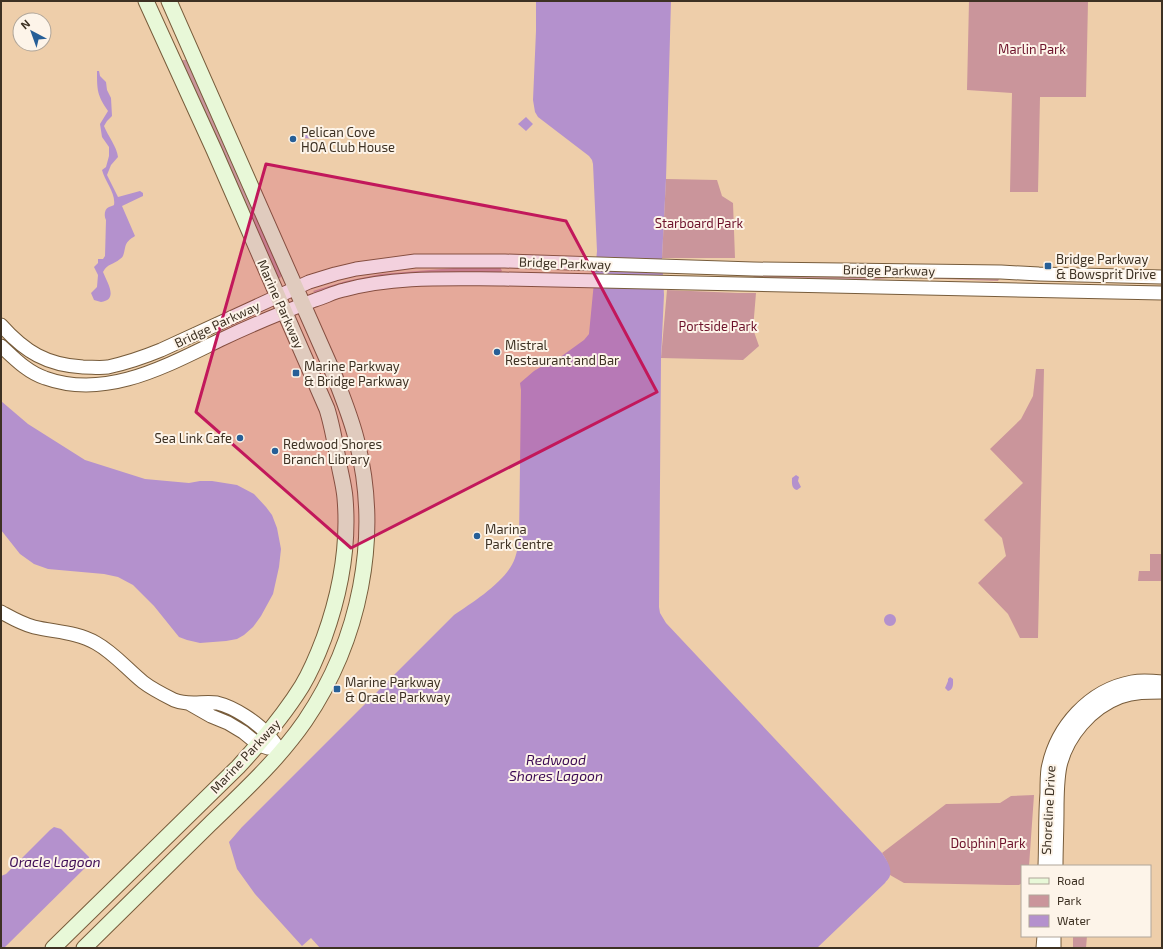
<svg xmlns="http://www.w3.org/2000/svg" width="1163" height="949" viewBox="0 0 1163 949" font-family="'Exo 2',sans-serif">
<rect width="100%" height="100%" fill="#eeceaa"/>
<path fill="#ca959b" d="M 969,1 L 1088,1 L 1086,97 L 1040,97 L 1038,192 L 1010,192 L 1012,93 L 967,90 Z
M 183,60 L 187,60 L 282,275 L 280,278 L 277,278 L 181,61 Z
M 666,179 L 717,180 L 722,196 L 733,203 L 735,258 L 662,258 Z
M 466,267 L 500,267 L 502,271 L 500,273 C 462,273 422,270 383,276 C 360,279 337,286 315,293 L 313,291 L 346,281 L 381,274 Z
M 753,274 L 999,278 L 999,279 L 998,281 L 918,278 L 890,278 L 857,281 L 754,279 Z
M 667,290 L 738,293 L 756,293 L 753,329 L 759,346 L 743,360 L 661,358 Z
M 1036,369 L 1044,369 L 1038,638 L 1020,638 L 1008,614 L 978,583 L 1006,556 L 1002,538 L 984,520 L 1023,483 L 990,449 L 1021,419 L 1033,396 Z
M 1150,554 L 1162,554 L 1162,581 L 1138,581 L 1139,571 L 1150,571 Z
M 1034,795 L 1029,866 L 1022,866 L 1022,883 L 1019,885 L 1007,885 L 904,883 L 890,875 C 890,866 887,861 882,853 L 946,804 L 1000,803 L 1011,796 Z
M 1073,936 L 1087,936 L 1086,948 L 1073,948 Z"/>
<path fill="#b491cd" d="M 536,1 L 671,1 L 666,179 L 662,258 L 664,295 L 661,358 L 659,607 L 660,613 L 666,623 L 882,853 C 886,859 892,867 890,875 C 890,878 886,881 885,883 L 817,948 L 320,948 L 311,938 L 302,946 L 255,894 L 237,869 L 229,842 L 242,827 L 454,615 C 474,601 507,581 515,558 C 517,552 518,546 519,540 L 521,390 L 520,383 L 534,371 L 549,362 L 559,358 L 584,340 L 589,334 L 597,251 L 593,164 L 592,160 L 589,156 L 538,117 L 535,112 L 533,100 L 536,31 Z
M 97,71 L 99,71 L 100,76 L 106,82 L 107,90 L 111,98 L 112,116 L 107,121 L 104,126 C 108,136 117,147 118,157 L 111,165 L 107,175 L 118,197 L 140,191 L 143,193 L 143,196 L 122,206 L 135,236 C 130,239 126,242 125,248 C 124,252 124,257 120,259 C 113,265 108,263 103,272 C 107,282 119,300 101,302 L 94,300 L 91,293 L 97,287 L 98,275 L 94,267 L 98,263 L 98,259 L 103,259 L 105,256 L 106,220 C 104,216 104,209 109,207 C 111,206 113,206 114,205 C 116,193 105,182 102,170 L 106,167 L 109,156 L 109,147 L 102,137 L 100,124 L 108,111 C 97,95 97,90 97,71 Z
M 526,117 L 533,124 L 526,131 L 518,124 Z
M 302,129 L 318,129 L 318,139 L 301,138 Z
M 1,401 L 28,424 L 85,460 L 145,479 L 189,483 L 200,481 L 212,481 L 237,485 L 254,494 L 266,507 L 272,515 L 277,528 L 281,549 L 279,567 L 273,594 L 261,616 L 253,627 L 244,635 L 237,639 L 226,641 L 200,643 L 187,640 L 179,637 L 154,606 L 133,585 L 118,577 L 104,574 L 48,569 L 34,564 L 20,554 L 1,530 Z
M 796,475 L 799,477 L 798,481 L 801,487 L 797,490 C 791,488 792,483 792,478 Z
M884 620a6 6 0 1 1 12 0a6 6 0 1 1-12 0Z
M 950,677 L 953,679 C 953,684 954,689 948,691 L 945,688 L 948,681 L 948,679 Z
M 54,827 L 61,829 L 89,857 L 90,863 L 4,948 L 1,948 L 1,876 L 6,874 L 50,830 Z"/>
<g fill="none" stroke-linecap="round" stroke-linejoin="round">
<g stroke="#775c3b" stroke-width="15">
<path id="tertiary" d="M 1,325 C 25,352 47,365 83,367 C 92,367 100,368 108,367 C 126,363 144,357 161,350 L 309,282 L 335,274 L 356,269 L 415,261 L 505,261 L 753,269 L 1001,272 L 1039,274 L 1162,277
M 1,346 C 14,358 27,372 45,378 C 106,400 166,366 220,340 C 251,325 283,312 315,300 C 325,297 334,292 344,290 C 396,276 450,279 504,279 L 1162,293
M 1,612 C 12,618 22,624 34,627 C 55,632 77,632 96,643 C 114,653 127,669 143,682 C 152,689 164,695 174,700 C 188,706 203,701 217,703 C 234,707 257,722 268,735 C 273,740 277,746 281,752
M 190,704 L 211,716 L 228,723 L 243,732 L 259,745 L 268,748
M 1045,866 C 1046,842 1045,817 1047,793 C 1047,785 1047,776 1048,769 C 1056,727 1089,690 1132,682 C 1142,680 1152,681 1162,682
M 1056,866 C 1056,848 1057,829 1057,811 C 1057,796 1057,781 1060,766 C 1067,736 1091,708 1120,697 C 1134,692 1148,692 1162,692
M 1043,948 L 1044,936
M 1054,948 L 1054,936"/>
</g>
<g stroke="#775c3b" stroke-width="17">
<path id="secondary" d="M 53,948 L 238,767 C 262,741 284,715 302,686 C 311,671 318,654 324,638 C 340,594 349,545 345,498 C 344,485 340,472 338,459 C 335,442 332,425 327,409 L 214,150 L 146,1
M 84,948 C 126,907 168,865 210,824 C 243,792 278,760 305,721 C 360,640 381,537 357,442 C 352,420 343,399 335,377 L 169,1"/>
</g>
<use href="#tertiary" stroke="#fff" stroke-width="13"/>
<use href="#secondary" stroke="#e8f8d8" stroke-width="15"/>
</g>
<path fill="#c2185b" fill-opacity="0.2" stroke="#c2185b" stroke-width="3" stroke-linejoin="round" d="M 266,164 L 566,221 L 657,392 L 351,548 L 196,412 Z"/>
<g fill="#275f97" stroke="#fdf4e9" stroke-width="1.5">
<circle cx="293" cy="139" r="4"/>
<rect x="1044" y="262" width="8" height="8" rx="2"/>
<circle cx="497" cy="352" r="4"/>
<rect x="292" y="369" width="8" height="8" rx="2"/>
<circle cx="240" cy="438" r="4"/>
<circle cx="275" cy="451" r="4"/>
<circle cx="477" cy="536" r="4"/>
<rect x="333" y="685" width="8" height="8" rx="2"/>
</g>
<g text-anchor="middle" stroke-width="4" stroke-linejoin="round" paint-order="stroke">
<g font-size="13" fill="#6d122b" stroke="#fdf4e9">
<text x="1032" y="54">Marlin Park</text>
<text x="699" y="228">Starboard Park</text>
<text x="718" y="331">Portside Park</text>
<text x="988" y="848">Dolphin Park</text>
</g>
<g font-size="13" fill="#3d3123" stroke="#fdf4e9" text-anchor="start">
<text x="301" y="137">Pelican Cove<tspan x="301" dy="15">HOA Club House</tspan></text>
<text x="1056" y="264">Bridge Parkway<tspan x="1056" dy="15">&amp; Bowsprit Drive</tspan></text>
<text x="505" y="350">Mistral<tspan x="505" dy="15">Restaurant and Bar</tspan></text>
<text x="304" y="371">Marine Parkway<tspan x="304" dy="15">&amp; Bridge Parkway</tspan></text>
<text x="232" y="443" text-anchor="end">Sea Link Cafe</text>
<text x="283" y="449">Redwood Shores<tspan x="283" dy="15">Branch Library</tspan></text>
<text x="485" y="534">Marina<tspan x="485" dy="15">Park Centre</tspan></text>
<text x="345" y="687">Marine Parkway<tspan x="345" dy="15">&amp; Oracle Parkway</tspan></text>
</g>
<g font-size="13" fill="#3d3123" stroke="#fdf4e9">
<text transform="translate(565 263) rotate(2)" y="5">Bridge Parkway</text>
<text transform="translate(889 270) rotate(1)" y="5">Bridge Parkway</text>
<text transform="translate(281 304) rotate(66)" y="5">Marine Parkway</text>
<text transform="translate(217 324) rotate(-25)" y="5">Bridge Parkway</text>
<text transform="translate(245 756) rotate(-47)" y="5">Marine Parkway</text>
<text transform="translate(1048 810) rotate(-87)" y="5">Shoreline Drive</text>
</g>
<g font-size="14" font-style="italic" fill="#3c0b54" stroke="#fdf4e9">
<text x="556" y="765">Redwood<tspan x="556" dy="16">Shores Lagoon</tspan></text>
<text x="55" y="867">Oracle Lagoon</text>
</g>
</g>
<rect width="1163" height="949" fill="none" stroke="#3d3123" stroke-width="4"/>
<rect x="1021" y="865" width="130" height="72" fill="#fdf4e9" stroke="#b0a69a"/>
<rect x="1029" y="878" width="20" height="6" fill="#e8f8d8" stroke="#b0a69a"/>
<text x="1057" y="885" font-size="12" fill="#3d3123">Road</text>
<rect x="1029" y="895" width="20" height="12" fill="#ca959b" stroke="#b0a69a"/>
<text x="1057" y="905" font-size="12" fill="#3d3123">Park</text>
<rect x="1029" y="915" width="20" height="12" fill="#b491cd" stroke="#b0a69a"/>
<text x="1057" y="925" font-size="12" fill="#3d3123">Water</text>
<g transform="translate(32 32) rotate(319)"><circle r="19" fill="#fdf4e9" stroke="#b0a69a"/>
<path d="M0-3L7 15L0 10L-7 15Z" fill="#275f97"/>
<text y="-6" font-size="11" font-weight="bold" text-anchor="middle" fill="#3d3123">N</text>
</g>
</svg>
